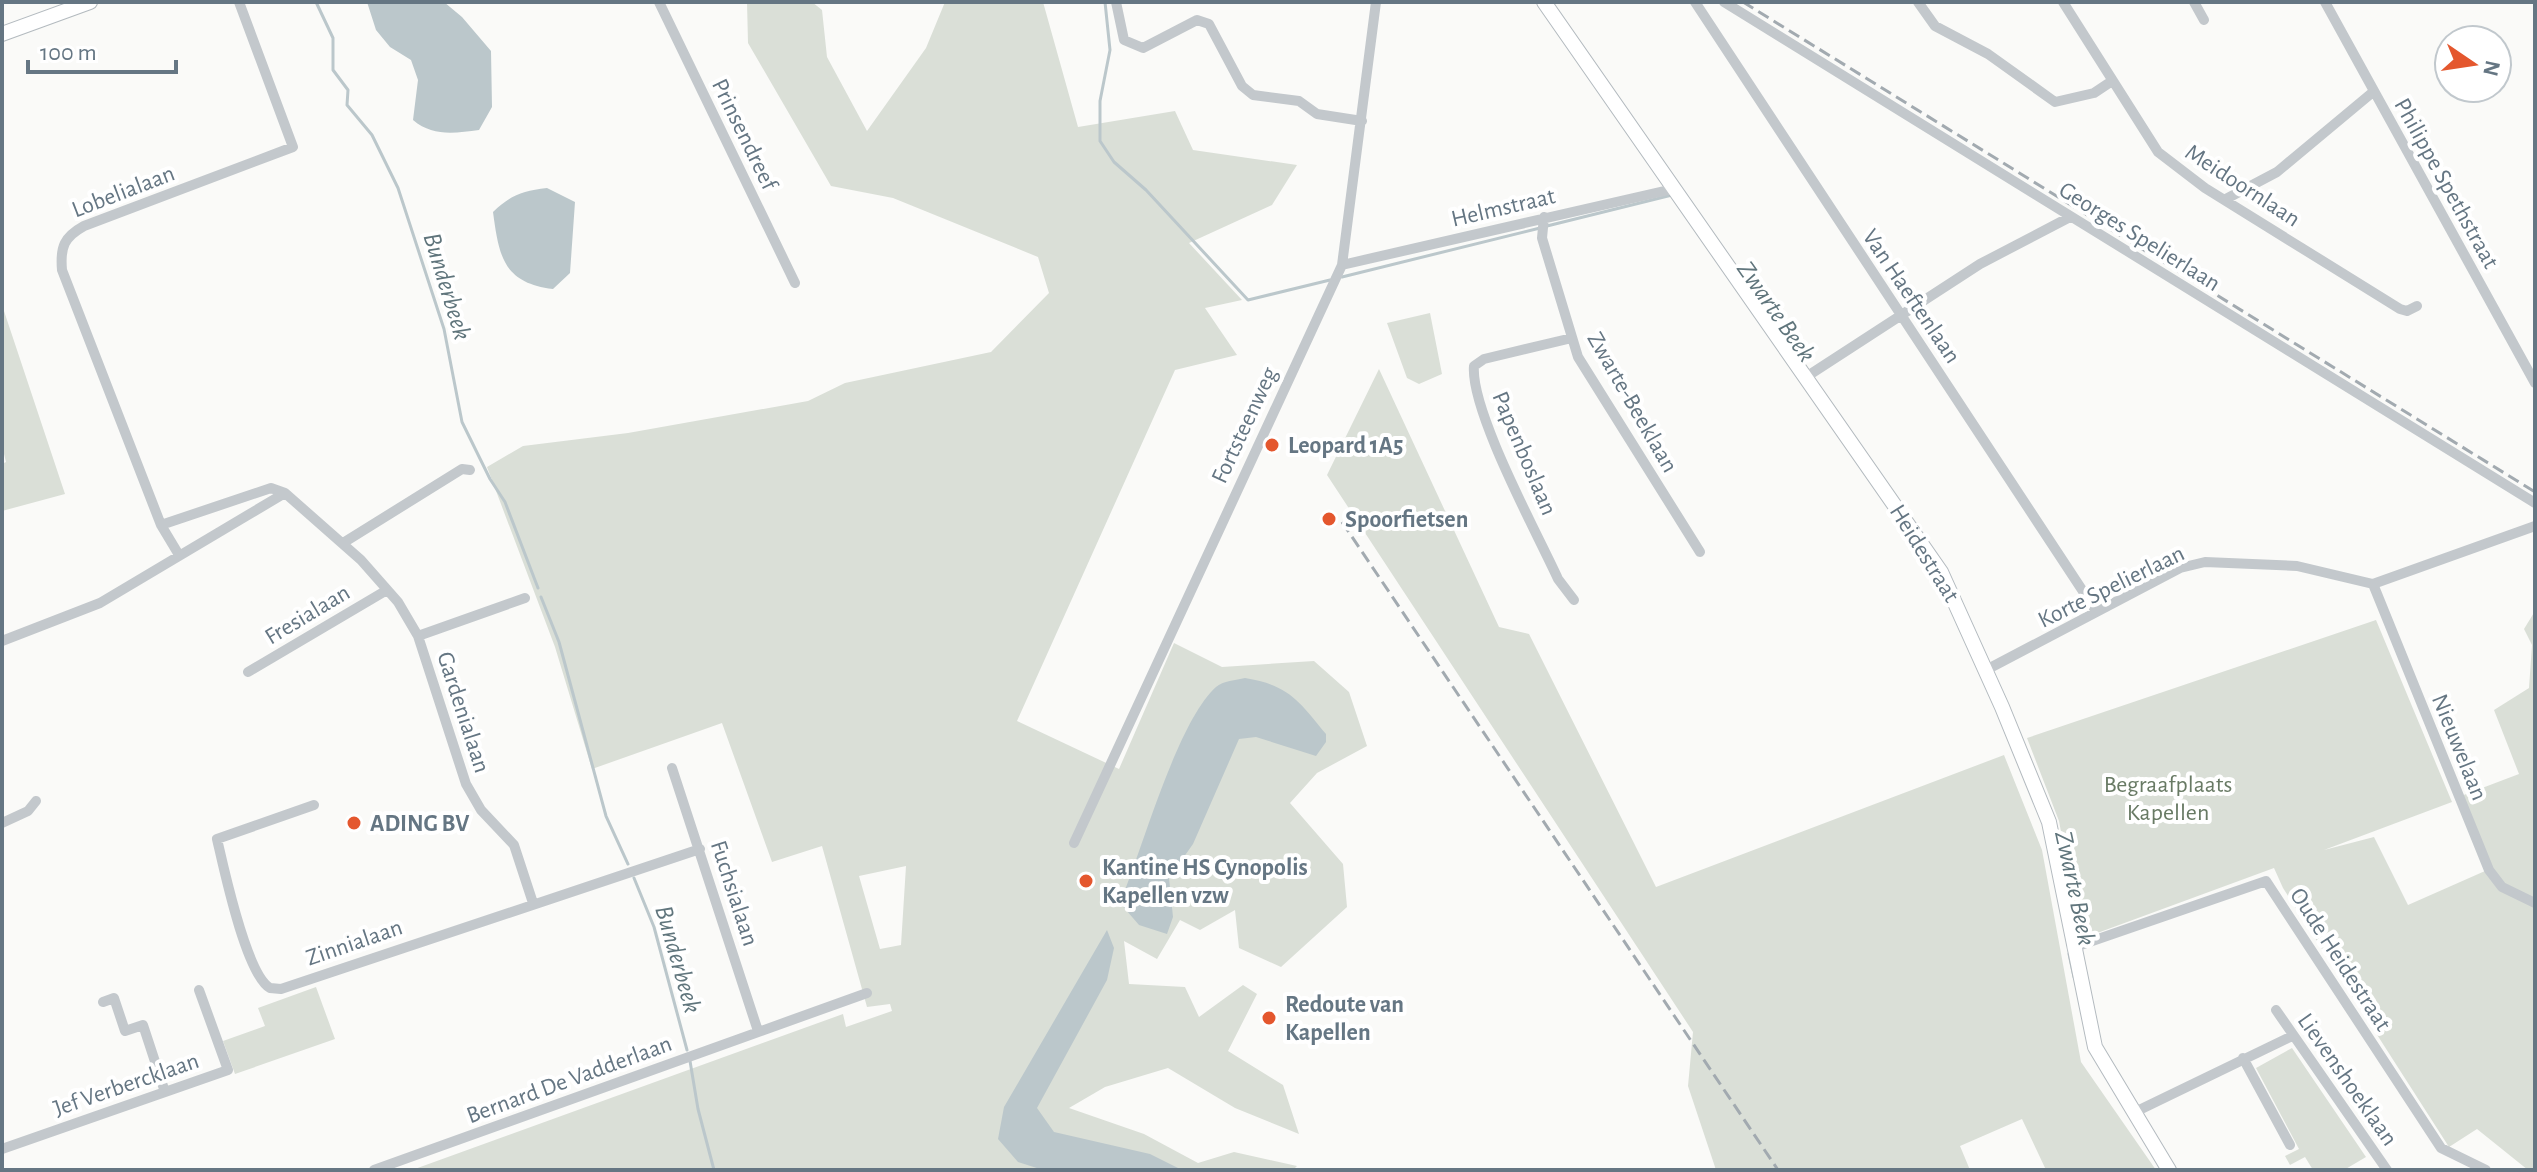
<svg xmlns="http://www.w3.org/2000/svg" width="2537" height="1172" viewBox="0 0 2537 1172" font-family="'Alegreya Sans',sans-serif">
<rect width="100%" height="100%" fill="#fafaf8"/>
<path fill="#dadfd7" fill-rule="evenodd" d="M 747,2 L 812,2 L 822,10 L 827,57 L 867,131 L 926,48 L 945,2 L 1043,2 L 1078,127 L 1175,111 L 1193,150 L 1297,165 L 1272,205 L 1189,243 L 1242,300 L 1205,308 L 1237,355 L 1175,370 L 1017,721 L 1119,769 L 1174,643 L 1222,667 L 1314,661 L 1349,692 L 1367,746 L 1317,773 L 1290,803 L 1343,864 L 1347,907 L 1281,967 L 1239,948 L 1235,910 L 1200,930 L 1180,920 L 1157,959 L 1124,941 L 1129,984 L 1185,987 L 1199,1017 L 1243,985 L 1257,994 L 1228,1051 L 1283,1085 L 1299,1134 L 1235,1108 L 1168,1068 L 1105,1087 L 1069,1108 L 1144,1134 L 1198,1163 L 1234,1152 L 1297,1166 L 1293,1170 L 412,1170 L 843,1014 L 846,1027 L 892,1011 L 890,1004 L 867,1007 L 822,846 L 772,862 L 722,723 L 592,769 L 555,647 L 487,467 L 523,446 L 628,433 L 808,401 L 845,383 L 991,352 L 1049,293 L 1038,257 L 893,198 L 831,186 L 748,43 ZM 906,866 L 901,945 L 880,949 L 859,876 Z
M 2,305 L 65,494 L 2,511 L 2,464 L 6,462 L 2,446 Z
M 1430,313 L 1442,374 L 1419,384 L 1407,378 L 1387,323 Z
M 1379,369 L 1499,627 L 1529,634 L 1656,887 L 2004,755 L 2042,850 L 2081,1062 L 2156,1170 L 2046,1170 L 2022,1119 L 1960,1146 L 1970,1170 L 1716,1170 L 1688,1086 L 1693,1032 L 1327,475 Z
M 2535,611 L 2535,1170 L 2528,1170 L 2477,1129 L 2449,1147 L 2283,888 L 2274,868 L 2081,939 L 2059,821 L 2027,738 L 2376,620 L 2452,802 L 2324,850 L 2374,837 L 2408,905 L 2485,871 L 2461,796 L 2519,774 L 2494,710 L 2529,688 L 2532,645 L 2524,629 Z
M 316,987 L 335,1039 L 235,1074 L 223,1041 L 265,1026 L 258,1008 Z
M 2292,1048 L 2366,1157 L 2344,1170 L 2313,1170 L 2305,1157 L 2290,1165 L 2285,1156 L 2299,1149 L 2256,1068 Z"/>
<path fill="#bbc7cb" d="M 367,2 L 444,2 L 462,17 L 491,51 L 492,107 L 479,130 C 455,133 433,137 413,120 L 418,80 L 411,60 L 390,47 L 376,30 Z
M 547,188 L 575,202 L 570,273 L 553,289 C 503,283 499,256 493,212 C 511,195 522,191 547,188 Z
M 1245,678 C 1289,685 1299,701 1326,734 L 1326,742 L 1316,756 L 1256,737 L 1239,739 L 1193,844 L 1169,878 L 1173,917 L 1167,934 L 1139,925 L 1120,903 C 1142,850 1177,722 1216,687 C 1223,681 1236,680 1245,678 Z
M 1107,930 L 1114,948 L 1107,980 L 1037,1108 L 1054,1132 L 1150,1154 L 1182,1170 L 1043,1170 L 1018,1162 L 998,1139 L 1004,1107 Z"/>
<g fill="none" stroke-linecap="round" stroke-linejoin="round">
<path stroke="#bbc7cb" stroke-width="3" d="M 316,2 L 333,38 L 333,70 L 348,90 L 347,105 L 372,135 L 398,188 L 444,329 L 462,422 L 490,479 L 505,502 L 538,588
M 1105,2 L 1110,50 L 1100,101 L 1100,141 L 1114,162 L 1146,190 L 1248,300 L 1330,280
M 1547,226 L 1672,195
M 1342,277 L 1540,228
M 541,597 L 559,642 L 606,816 L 628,864
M 634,878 L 654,927 L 687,1050
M 2069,954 L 2074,977
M 690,1061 L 698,1109 L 714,1170"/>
<g stroke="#b3babf" stroke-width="16">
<path id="secondary" d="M 1544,2 L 1941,572 L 2002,707 L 2049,822 L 2095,1047 L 2169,1170
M 2,34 L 90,2"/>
</g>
<path stroke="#c3c8cc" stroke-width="10" d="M 659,2 L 795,283
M 1116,2 L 1124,40 L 1143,48 L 1197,20 L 1209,24 L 1242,86 L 1253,95 L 1299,101 L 1317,114 L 1362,121
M 1695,2 L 2096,611
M 1724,2 L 2535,503
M 1918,2 L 1935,26 L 1988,54 L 2055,102 L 2094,93 L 2112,81
M 2063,2 L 2158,152 L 2205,188 L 2400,309 L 2407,311 L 2417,306
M 2194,2 L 2204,20
M 2325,2 L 2535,383
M 2224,200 L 2277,172 L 2373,92
M 1544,217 L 1542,238 L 1578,357 L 1700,552
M 1342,265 L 1673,189
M 1572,338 L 1484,359 L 1474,366 C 1470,410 1537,533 1558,579 L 1574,600
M 1806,377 L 1980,264 L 2070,217
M 161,525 L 271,488 L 285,493 L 361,560 L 398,602 L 418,636 L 466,784 L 481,810 L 514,845 L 533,903
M 343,543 L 462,469 L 470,470
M 179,555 L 161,525 L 62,270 C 60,247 64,237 84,226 L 293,147 L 239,2
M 2373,584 L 2489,870 L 2502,887 L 2535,903
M 418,636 L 525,598
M 2,641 L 100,603 L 285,493
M 1986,670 L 2180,568 L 2205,562 L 2297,566 L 2373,584 L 2535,526
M 248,672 L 387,590
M 672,768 L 758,1031
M 314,805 L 217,839 C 224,869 246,974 270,988 L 281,989 L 700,849
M 2,823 L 28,811 L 36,801
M 1074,843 L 1342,265 L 1376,2
M 2072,948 L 2266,881 L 2441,1148 L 2486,1170
M 103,1002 L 114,998 L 125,1031 L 143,1025 L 165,1092
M 2276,1010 L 2387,1170
M 2243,1058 L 2290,1145
M 2135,1112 L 2292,1036
M 2,1149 L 228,1070 L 199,990
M 374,1170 L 867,993"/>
<use href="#secondary" stroke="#fff" stroke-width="14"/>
<path stroke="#a2aab0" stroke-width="3" stroke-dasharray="12 6" stroke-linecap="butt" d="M 1743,2 L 2535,492
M 1342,522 L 1778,1170"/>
</g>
<g fill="#e4572e" stroke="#fff" stroke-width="3">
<circle cx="1272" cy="445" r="8"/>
<circle cx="1329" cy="519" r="8"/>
<circle cx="354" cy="823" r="8"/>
<circle cx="1086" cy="881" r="8"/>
<circle cx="1269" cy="1018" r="8"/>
</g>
<g text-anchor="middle" stroke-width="8" stroke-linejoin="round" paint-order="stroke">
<g font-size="24" fill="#657683" stroke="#fff">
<text transform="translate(745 134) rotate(64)" y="8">Prinsendreef</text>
<text transform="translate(2447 183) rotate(61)" y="8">Philippe Spethstraat</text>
<text transform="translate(2243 185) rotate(33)" y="8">Meidoornlaan</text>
<text transform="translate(123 191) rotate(-21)" y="8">Lobelialaan</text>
<text transform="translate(1503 207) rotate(-13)" y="8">Helmstraat</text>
<text transform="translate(2140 236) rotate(32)" y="8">Georges Spelierlaan</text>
<text transform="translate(1912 296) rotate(56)" y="8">Van Haeftenlaan</text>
<text transform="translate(1633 402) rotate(60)" y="8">Zwarte-Beeklaan</text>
<text transform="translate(1244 425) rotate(-65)" y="8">Fortsteenweg</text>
<text transform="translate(1525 453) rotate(67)" y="8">Papenboslaan</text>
<text transform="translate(1925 553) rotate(58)" y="8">Heidestraat</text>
<text transform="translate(2111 586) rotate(-26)" y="8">Korte Spelierlaan</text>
<text transform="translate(307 614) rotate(-31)" y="8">Fresialaan</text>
<text transform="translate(464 712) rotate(72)" y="8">Gardenialaan</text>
<text transform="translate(2460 747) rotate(68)" y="8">Nieuwelaan</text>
<text transform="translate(735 893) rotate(72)" y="8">Fuchsialaan</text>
<text transform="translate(354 942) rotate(-19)" y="8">Zinnialaan</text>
<text transform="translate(2341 959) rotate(57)" y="8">Oude Heidestraat</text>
<text transform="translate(569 1079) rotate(-20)" y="8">Bernard De Vadderlaan</text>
<text transform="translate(2348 1079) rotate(55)" y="8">Lievenshoeklaan</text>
<text transform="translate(126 1084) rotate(-19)" y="8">Jef Verbercklaan</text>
</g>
<g font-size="24" font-weight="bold" fill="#657683" stroke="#fff" text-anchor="start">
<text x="1288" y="453">Leopard 1A5</text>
<text x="1345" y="527">Spoorfietsen</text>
<text x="370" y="831">ADING BV</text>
<text x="1102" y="875">Kantine HS Cynopolis<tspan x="1102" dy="28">Kapellen vzw</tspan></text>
<text x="1285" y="1012">Redoute van<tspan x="1285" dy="28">Kapellen</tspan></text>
</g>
<g font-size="24" fill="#687a64" stroke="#fff">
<text x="2168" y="792">Begraafplaats<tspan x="2168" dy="28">Kapellen</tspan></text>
</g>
<g font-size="26" font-style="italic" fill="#60757c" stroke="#fff">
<text transform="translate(448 286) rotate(73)" y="9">Bunderbeek</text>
<text transform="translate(1777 311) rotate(55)" y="9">Zwarte Beek</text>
<text transform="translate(2076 888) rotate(78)" y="9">Zwarte Beek</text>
<text transform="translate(679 959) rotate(74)" y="9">Bunderbeek</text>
</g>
</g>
<rect width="2537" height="1172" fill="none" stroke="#657683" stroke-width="8"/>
<g transform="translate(2473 64) rotate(103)"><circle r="38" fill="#ffffff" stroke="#c1c8cd" stroke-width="2"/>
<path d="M0-6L14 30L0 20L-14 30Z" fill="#e4572e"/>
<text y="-12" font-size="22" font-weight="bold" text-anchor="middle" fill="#657683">N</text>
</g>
<path d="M28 60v12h148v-12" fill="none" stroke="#657683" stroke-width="4"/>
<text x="40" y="60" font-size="24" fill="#657683" stroke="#ffffff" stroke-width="6" paint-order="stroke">100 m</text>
</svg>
